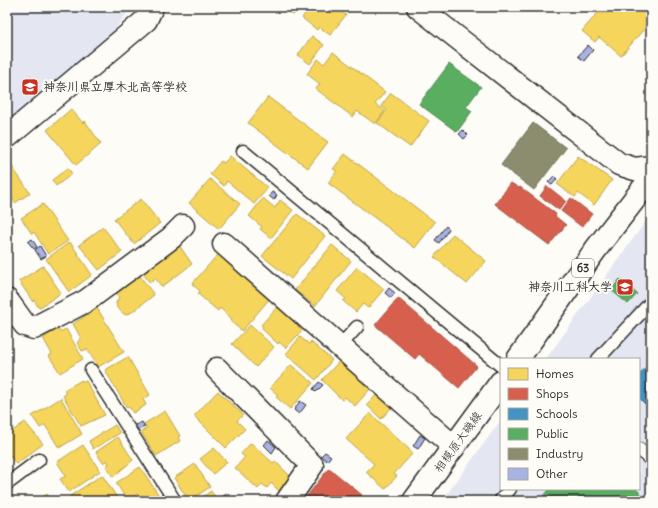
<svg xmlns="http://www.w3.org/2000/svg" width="658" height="508" viewBox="0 0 658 508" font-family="Delius,'Klee One',sans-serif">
<rect width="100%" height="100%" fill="#fdfcf7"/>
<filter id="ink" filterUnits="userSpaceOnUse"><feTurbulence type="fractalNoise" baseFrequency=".025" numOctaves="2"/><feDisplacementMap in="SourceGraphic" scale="8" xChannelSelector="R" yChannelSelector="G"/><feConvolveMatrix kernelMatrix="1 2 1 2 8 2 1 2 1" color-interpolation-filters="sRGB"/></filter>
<g filter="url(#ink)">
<path fill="#e4e6f1" d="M 7,7 L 132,7 L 101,47 L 7,126 Z
M 651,214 L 651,501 L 442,501 L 501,420 L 501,489 L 639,489 L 639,359 L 546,359 Z"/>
<path fill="#f6d55c" stroke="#b9a24d" d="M 282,7 L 300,7 L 293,15 Z
M 310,7 L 341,7 L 339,10 L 346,15 L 330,35 L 319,27 L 317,30 L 302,18 Z
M 603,7 L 649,7 L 651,9 L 645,17 L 650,22 L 621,56 L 599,37 L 595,42 L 582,31 Z
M 312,36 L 324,45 L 310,64 L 298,55 Z
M 333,52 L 385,92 L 375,104 L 385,111 L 375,124 L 357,111 L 353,117 L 316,89 L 320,84 L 307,74 L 318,59 L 324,64 Z
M 391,93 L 429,121 L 410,147 L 377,123 L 387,110 L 381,106 Z
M 268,97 L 328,142 L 308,168 L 248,123 Z
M 71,109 L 83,123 L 85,121 L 101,144 L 76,165 L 47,130 Z
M 345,154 L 435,222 L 415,248 L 328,183 L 337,171 L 333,169 Z
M 230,156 L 268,188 L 254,204 L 227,181 L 224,186 L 210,174 L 221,161 L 224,163 Z
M 578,156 L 612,180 L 594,205 L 578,193 L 575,197 L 557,184 Z
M 9,162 L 30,193 L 15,203 L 7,191 L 7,163 Z
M 68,168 L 72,174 L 56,186 L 52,180 Z
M 210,179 L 240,204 L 219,229 L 189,203 Z
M 263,198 L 275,208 L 280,200 L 293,210 L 271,238 L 260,229 L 262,227 L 249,216 Z
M 141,199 L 160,223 L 134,244 L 114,219 Z
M 43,204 L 68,241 L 48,254 L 34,232 L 32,234 L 21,218 Z
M 297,214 L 325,236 L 291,279 L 262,256 Z
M 103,227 L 122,252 L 99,270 L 79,245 Z
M 453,234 L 486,261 L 467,284 L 434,257 Z
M 70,242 L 92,275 L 69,292 L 46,259 Z
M 179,245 L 192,264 L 162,287 L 155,278 L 150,283 L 140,269 Z
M 332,245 L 351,261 L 315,306 L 295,290 Z
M 220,252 L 271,297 L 242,331 L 230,321 L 232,319 L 220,308 L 218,311 L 198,294 L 200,291 L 192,284 Z
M 43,266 L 61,293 L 39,308 L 34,300 L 33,302 L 19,281 Z
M 357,267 L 384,289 L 368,308 L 363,304 L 356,312 L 343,301 L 346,299 L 337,291 Z
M 137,272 L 154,295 L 132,312 L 125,315 L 117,308 L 116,303 L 119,297 L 115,292 Z
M 278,306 L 305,327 L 286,348 L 279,342 L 278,344 L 262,329 L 263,327 L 261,325 Z
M 97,308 L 124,352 L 98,367 L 87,349 L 82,351 L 77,343 L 81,338 L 73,324 Z
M 250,325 L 274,347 L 256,367 L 232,344 Z
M 58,329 L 60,332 L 66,329 L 83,359 L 60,373 L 49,356 L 52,354 L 43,338 Z
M 300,337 L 309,344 L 311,342 L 332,360 L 316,380 L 286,354 Z
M 128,357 L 150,395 L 143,399 L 146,405 L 133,413 L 129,407 L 127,408 L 105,370 Z
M 343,357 L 352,372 L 371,388 L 355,406 L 345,397 L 342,400 L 322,380 Z
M 291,365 L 313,383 L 290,409 L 276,397 L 278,395 L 270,388 Z
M 82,380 L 83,382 L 86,381 L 105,415 L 81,426 L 63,396 L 66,394 L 64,390 Z
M 218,391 L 243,415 L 237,421 L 245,429 L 226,448 L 194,416 Z
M 380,391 L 394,405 L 381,419 L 367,405 Z
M 61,398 L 82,434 L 59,448 L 45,425 L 40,428 L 32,416 Z
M 165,411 L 180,436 L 178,437 L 180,441 L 156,456 L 141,432 L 147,428 L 144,424 Z
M 370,413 L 413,453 L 394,474 L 397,476 L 385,489 L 366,472 L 374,464 L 346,439 Z
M 25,422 L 43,444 L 16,464 L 7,452 L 7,435 Z
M 115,425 L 120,433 L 93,449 L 89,441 Z
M 118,437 L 133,460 L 113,477 L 106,466 L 109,464 L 107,460 L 103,463 L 96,452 Z
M 251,443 L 273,463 L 275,461 L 292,478 L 280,492 L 271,483 L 267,488 L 262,484 L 258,489 L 235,468 L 245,457 L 241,454 Z
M 83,445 L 100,471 L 69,492 L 60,479 L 66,476 L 57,462 Z
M 214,448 L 227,462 L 213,474 L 200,459 Z
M 195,464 L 210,487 L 189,501 L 174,478 Z
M 140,467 L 158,494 L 147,501 L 142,501 L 137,494 L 127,500 L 116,483 Z
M 102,475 L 118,499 L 115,501 L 74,501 L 70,496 Z
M 211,491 L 218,501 L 197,501 Z
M 47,494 L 52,501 L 38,501 Z"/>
<path fill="#d6604d" stroke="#a35043" d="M 511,183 L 519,188 L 520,187 L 556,214 L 555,216 L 566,225 L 549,245 L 495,204 Z
M 547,186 L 566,201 L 559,210 L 540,196 Z
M 571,198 L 592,214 L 582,227 L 561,211 Z
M 398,298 L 477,366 L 459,388 L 419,354 L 415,359 L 375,325 Z
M 329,468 L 362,495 L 357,501 L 304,500 Z"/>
<path fill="#4393c3" stroke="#3c7495" d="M 651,362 L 651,410 L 639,398 L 639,375 Z"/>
<path fill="#5aae61" stroke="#4c8751" d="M 449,64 L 481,87 L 466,107 L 472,111 L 457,132 L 419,104 Z
M 620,279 L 637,294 L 628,304 L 611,290 Z
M 550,489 L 636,489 L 648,501 L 539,501 Z"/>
<path fill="#8c8c6e" stroke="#6f6f5a" d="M 533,123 L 566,148 L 534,190 L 501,165 Z"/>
<path fill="#a8b2e3" stroke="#2b2b2b" d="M 588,45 L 593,50 L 584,61 L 578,56 Z
M 463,130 L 468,135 L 464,139 L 459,134 Z
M 554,176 L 557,179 L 552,185 L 548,182 Z
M 272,192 L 277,195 L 274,200 L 269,196 Z
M 446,226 L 449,229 L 439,243 L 435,240 Z
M 32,239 L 37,247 L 34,249 L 28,242 Z
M 40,246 L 46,256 L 41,259 L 35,250 Z
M 389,288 L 395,293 L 391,298 L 385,293 Z
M 319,382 L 323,385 L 316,392 L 313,389 Z
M 300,401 L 306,405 L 299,414 L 294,410 Z
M 142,422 L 145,427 L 138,430 L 135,425 Z
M 420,435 L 425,438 L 418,449 L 413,446 Z
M 268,440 L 276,447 L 272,453 L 264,445 Z
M 325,452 L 331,456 L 327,461 L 321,456 Z
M 228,493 L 233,501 L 224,501 L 222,497 Z"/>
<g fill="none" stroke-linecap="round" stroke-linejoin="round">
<g stroke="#2b2b2b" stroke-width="15">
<path id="service" d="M 243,151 L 501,366
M 340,346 L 357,327
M 598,359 L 651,302
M 91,370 L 175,501
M 639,449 L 651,460
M 7,484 L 39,460
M 500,501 L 510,489"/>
</g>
<g stroke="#2b2b2b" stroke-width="25">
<path id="minor" d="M 418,7 L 619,164 L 635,169 L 651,167
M 7,137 L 146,20 L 152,7
M 224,244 L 454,447
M 7,300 L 25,325 L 34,328 L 86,301 L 171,238 L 183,226
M 217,369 L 312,465 L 287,501"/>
</g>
<g stroke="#2b2b2b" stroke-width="25">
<path id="primary" d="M 518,359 L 596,249 L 651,178
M 414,501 L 501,382"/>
</g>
<use href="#service" stroke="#fdfcf7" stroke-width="12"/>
<use href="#minor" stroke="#fdfcf7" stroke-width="22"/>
<use href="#primary" stroke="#fdfcf7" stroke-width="22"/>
</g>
</g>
<defs>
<g id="school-square" transform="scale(0.9)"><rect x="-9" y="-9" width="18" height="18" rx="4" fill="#c8321e" stroke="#fdfcf7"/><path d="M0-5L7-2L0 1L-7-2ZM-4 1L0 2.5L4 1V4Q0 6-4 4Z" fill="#fff"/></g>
<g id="university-square" transform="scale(0.9)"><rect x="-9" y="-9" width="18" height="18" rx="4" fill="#c8321e" stroke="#fdfcf7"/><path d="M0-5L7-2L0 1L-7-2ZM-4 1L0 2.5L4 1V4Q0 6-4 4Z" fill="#fff"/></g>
</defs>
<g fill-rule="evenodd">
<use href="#school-square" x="30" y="87"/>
<use href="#university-square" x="625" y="287"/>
</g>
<g text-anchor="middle" stroke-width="4" stroke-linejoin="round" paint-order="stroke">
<rect fill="#fdfcf7" stroke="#6a6a68" stroke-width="1" x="572" y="259" width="22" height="18" rx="3"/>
<g font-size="11" font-weight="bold" fill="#2b2b2b">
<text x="583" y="272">63</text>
</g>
<g font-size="12" font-weight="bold" fill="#2b2b2b" stroke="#fdfcf7" text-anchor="start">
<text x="43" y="91">神奈川県立厚木北高等学校</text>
<text x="612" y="291" text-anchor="end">神奈川工科大学</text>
</g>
<g font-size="12" fill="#2b2b2b" stroke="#fdfcf7">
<text transform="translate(458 442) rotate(-54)" y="4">相模原大磯線</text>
</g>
</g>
<rect width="658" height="508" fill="none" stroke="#fdfcf7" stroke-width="24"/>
<rect x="12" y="12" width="634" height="484" fill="none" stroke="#2b2b2b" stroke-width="1.5" filter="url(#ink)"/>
<rect x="500" y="358" width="140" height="132" fill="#fdfcf7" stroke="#a9a8a5"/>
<rect x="508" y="368" width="20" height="12" fill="#f6d55c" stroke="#a9a8a5"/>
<text x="536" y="378" font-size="12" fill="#2b2b2b">Homes</text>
<rect x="508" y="388" width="20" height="12" fill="#d6604d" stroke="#a9a8a5"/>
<text x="536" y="398" font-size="12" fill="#2b2b2b">Shops</text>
<rect x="508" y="408" width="20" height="12" fill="#4393c3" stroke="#a9a8a5"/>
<text x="536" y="418" font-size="12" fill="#2b2b2b">Schools</text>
<rect x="508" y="428" width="20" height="12" fill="#5aae61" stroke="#a9a8a5"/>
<text x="536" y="438" font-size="12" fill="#2b2b2b">Public</text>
<rect x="508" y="448" width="20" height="12" fill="#8c8c6e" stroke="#a9a8a5"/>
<text x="536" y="458" font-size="12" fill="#2b2b2b">Industry</text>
<rect x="508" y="468" width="20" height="12" fill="#a8b2e3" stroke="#a9a8a5"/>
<text x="536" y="478" font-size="12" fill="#2b2b2b">Other</text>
</svg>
